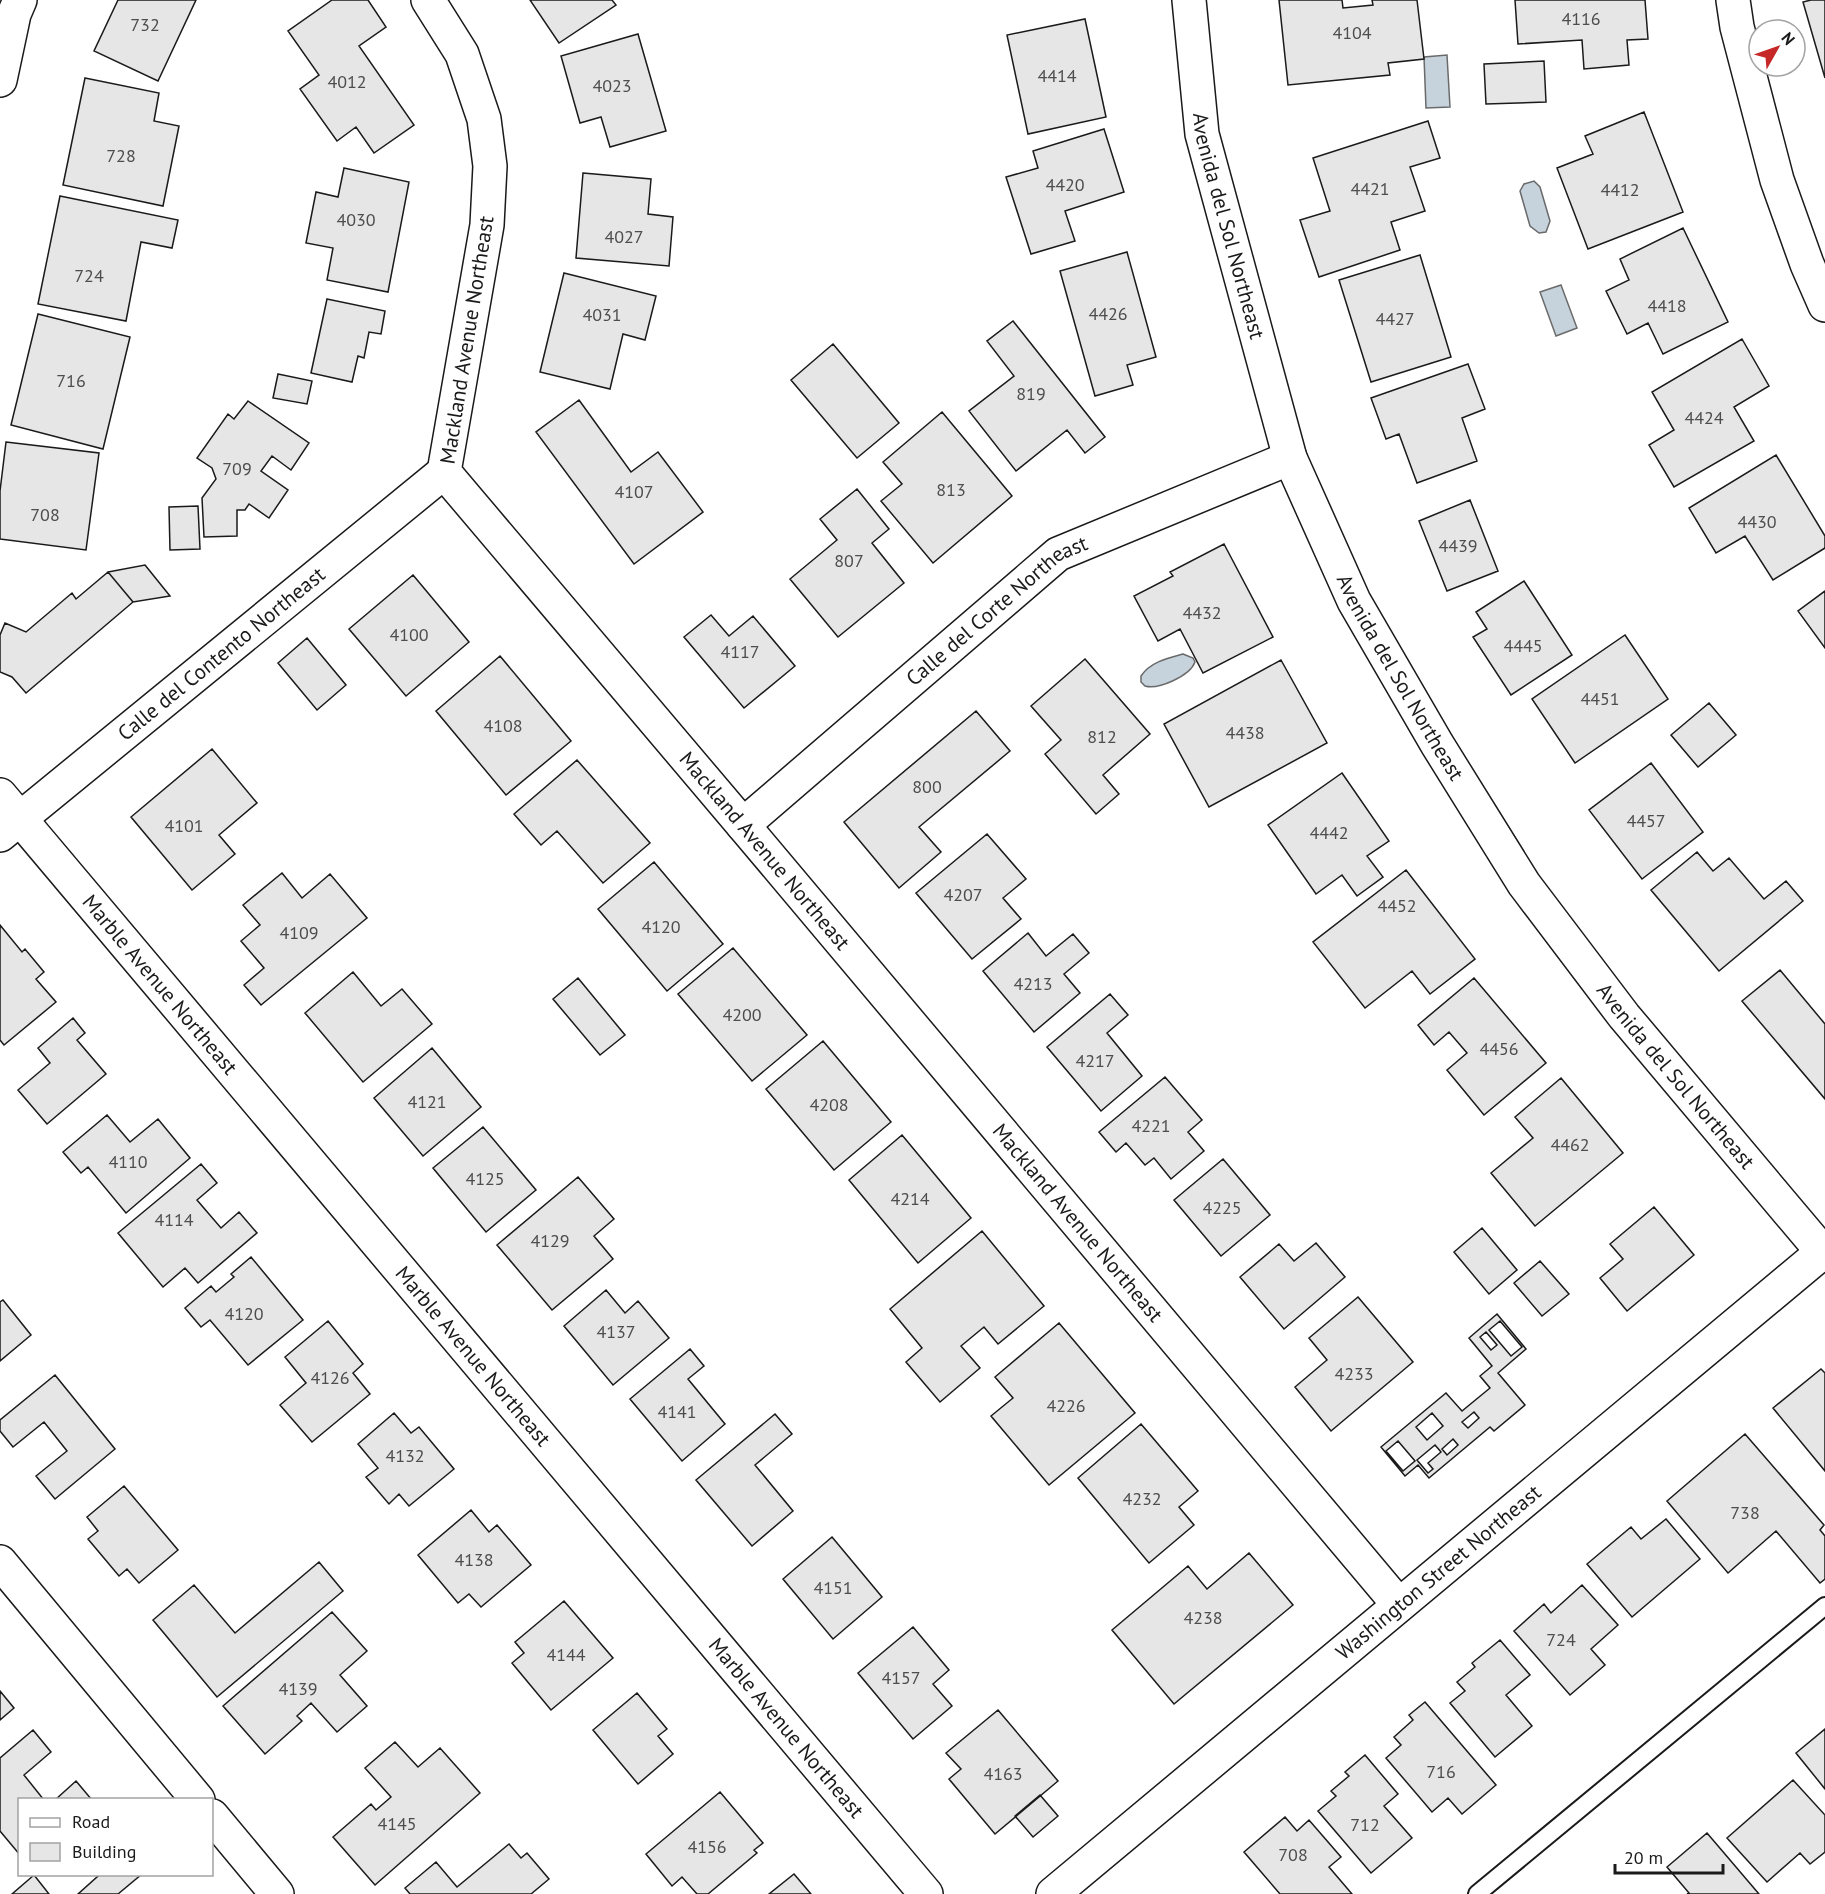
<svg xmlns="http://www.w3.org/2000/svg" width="1825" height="1894" viewBox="0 0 1825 1894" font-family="'PT Sans',sans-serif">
<rect width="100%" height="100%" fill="#fff"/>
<path fill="#c6d2dc" stroke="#6a6a6a" stroke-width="1.5" d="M 1447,55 L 1450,107 L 1426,108 L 1424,57 Z
M 1534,181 L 1540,187 L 1550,221 L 1546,232 L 1539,233 L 1530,226 L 1520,191 L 1524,184 Z
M 1561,285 L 1577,328 L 1556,336 L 1540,292 Z
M 1183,654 L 1193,658 L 1195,662 C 1190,676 1158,690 1145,686 L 1141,682 L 1141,676 C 1150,662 1168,658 1183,654 Z"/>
<path fill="#e6e6e6" stroke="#1a1a1a" stroke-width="1.5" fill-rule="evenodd" d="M 118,0 L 196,0 L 158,81 L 94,51 Z
M 332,0 L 368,0 L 386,27 L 359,46 L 414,125 L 374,153 L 356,127 L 337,141 L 300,89 L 319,75 L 288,31 Z
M 530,0 L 612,0 L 616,5 L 559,43 Z
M 1279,0 L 1342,0 L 1343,8 L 1373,5 L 1372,0 L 1417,0 L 1424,59 L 1388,63 L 1390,75 L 1288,85 Z
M 1515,0 L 1645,0 L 1648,39 L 1627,40 L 1629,65 L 1584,69 L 1582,40 L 1518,44 Z
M 1811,0 L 1825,0 L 1825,78 L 1803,2 Z
M 1085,19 L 1106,117 L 1028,134 L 1007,35 Z
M 638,34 L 666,131 L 610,147 L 601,117 L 580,123 L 561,56 Z
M 1544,61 L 1546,102 L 1486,104 L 1484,64 Z
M 85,78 L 159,93 L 154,121 L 179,126 L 163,206 L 63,185 Z
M 1644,112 L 1683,212 L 1588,249 L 1557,168 L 1593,154 L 1585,136 Z
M 1428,121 L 1440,158 L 1410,167 L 1425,211 L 1391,222 L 1400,250 L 1319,277 L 1300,220 L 1330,211 L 1313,158 Z
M 1104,129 L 1124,192 L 1065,211 L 1075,241 L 1031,254 L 1006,177 L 1038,168 L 1033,151 Z
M 344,168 L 409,182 L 388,292 L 327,280 L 333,248 L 306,243 L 316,192 L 338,197 Z
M 583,173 L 651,179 L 648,214 L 673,217 L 669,266 L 576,258 Z
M 60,196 L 178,220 L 172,248 L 141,242 L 126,321 L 38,304 Z
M 1683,228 L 1728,322 L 1663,354 L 1648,323 L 1627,334 L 1606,291 L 1629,280 L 1620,259 Z
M 1127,252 L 1156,357 L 1127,365 L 1133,385 L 1095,396 L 1060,271 Z
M 1420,255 L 1451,357 L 1371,382 L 1339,280 Z
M 564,273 L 656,296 L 645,340 L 623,334 L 610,389 L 540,372 Z
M 327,299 L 385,311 L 381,334 L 369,332 L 364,358 L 358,356 L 352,382 L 311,373 Z
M 38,314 L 130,337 L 103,449 L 11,425 Z
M 1013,321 L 1105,437 L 1085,453 L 1067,430 L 1016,471 L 969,411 L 1014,376 L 987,341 Z
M 1742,339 L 1769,386 L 1734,407 L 1754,441 L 1674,487 L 1649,445 L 1674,430 L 1652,392 Z
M 833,344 L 899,423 L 857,458 L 791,380 Z
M 1468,364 L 1485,409 L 1462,418 L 1477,461 L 1417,483 L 1399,434 L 1386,439 L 1371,398 Z
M 278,374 L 312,381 L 307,404 L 273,398 Z
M 579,400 L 631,472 L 658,452 L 703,512 L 634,564 L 536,432 Z
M 248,401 L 309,443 L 291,470 L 272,456 L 261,471 L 288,490 L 269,518 L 249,504 L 245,510 L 237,510 L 237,536 L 204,537 L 202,498 L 216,479 L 212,468 L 197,458 L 228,414 L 234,419 Z
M 942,412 L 1012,496 L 933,563 L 881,501 L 902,484 L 883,462 Z
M 6,442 L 99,453 L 86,550 L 0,539 L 0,491 Z
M 1776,455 L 1825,536 L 1825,548 L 1773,580 L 1745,536 L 1716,553 L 1689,508 Z
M 857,489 L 889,529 L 872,543 L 904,583 L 838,637 L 790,579 L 837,540 L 820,519 Z
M 1470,500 L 1498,571 L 1447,591 L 1419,521 Z
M 198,506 L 200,549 L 170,550 L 169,507 Z
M 1224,544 L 1273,637 L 1203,673 L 1180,629 L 1158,641 L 1134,596 L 1173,576 L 1170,572 Z
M 145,565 L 170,596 L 133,602 L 108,572 Z
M 108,572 L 133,602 L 26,693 L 12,677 L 0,672 L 0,635 L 5,623 L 26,632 L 72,593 L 76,599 Z
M 413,575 L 469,642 L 406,696 L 349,629 Z
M 1524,581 L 1572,655 L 1511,695 L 1473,637 L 1487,629 L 1476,612 Z
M 1825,591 L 1825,648 L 1798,611 Z
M 711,615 L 729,636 L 753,616 L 795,666 L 744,708 L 684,637 Z
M 1625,635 L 1668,699 L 1575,763 L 1532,699 Z
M 307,638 L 346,685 L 317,710 L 278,663 Z
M 500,656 L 571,741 L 506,795 L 436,711 Z
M 1085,659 L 1150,734 L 1103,775 L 1119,794 L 1096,814 L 1045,754 L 1061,740 L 1031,706 Z
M 1281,660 L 1327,743 L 1209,807 L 1164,724 Z
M 1709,703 L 1736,735 L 1698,767 L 1671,735 Z
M 976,711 L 1010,751 L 919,827 L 941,852 L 899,888 L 844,822 Z
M 212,749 L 257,803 L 219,835 L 235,854 L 192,890 L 131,817 Z
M 577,760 L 650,843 L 603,883 L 557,831 L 541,845 L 514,814 Z
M 1651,763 L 1703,832 L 1642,879 L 1589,810 Z
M 1342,773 L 1389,841 L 1367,856 L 1383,877 L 1357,896 L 1342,875 L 1316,894 L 1268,825 Z
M 987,834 L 1026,879 L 1003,898 L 1021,919 L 972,959 L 916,893 Z
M 1697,852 L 1713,871 L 1729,858 L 1764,899 L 1786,881 L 1803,901 L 1719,971 L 1651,890 Z
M 654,862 L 723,944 L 667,991 L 598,909 Z
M 1406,870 L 1475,959 L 1430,994 L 1412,971 L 1365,1008 L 1313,942 Z
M 282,873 L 302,898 L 330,874 L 367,918 L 261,1005 L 244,985 L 264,968 L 241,941 L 260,925 L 243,905 Z
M 0,925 L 22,952 L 25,949 L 44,972 L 36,979 L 56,1002 L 4,1045 L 0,1040 Z
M 1028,933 L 1046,956 L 1073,934 L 1089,953 L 1064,974 L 1080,993 L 1034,1032 L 983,971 Z
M 733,948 L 807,1035 L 752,1081 L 678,994 Z
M 1780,970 L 1825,1024 L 1825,1099 L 1742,1001 Z
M 353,972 L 381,1006 L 402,989 L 432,1024 L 363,1082 L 305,1013 Z
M 578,978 L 625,1035 L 600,1055 L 553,999 Z
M 1474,978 L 1546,1063 L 1484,1115 L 1447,1070 L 1467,1053 L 1449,1032 L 1434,1045 L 1418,1025 Z
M 1110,994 L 1128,1015 L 1107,1033 L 1142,1076 L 1101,1111 L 1047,1047 Z
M 73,1018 L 85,1033 L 77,1040 L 106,1074 L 47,1124 L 18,1090 L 50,1063 L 38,1048 Z
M 823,1041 L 891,1122 L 834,1170 L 766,1089 Z
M 432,1048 L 481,1107 L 423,1156 L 374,1098 Z
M 1165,1077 L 1202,1120 L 1188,1132 L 1204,1151 L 1171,1179 L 1154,1158 L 1145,1165 L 1126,1143 L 1116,1152 L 1099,1132 Z
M 1561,1078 L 1623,1153 L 1535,1226 L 1491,1173 L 1533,1138 L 1515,1117 Z
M 107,1115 L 130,1142 L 158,1119 L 190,1158 L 126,1213 L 88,1167 L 81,1173 L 63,1152 Z
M 483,1127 L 536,1190 L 486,1232 L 433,1168 Z
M 902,1135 L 971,1218 L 918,1263 L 849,1180 Z
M 1223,1159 L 1270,1215 L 1221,1256 L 1174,1200 Z
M 201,1164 L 217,1183 L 197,1200 L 221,1228 L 239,1212 L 257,1233 L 198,1283 L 185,1268 L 163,1287 L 118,1233 Z
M 578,1177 L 614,1219 L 594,1236 L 613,1259 L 552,1310 L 497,1245 Z
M 1654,1207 L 1694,1255 L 1627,1311 L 1600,1278 L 1623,1259 L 1610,1244 Z
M 1482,1228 L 1517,1270 L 1489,1294 L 1454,1252 Z
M 982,1231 L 1044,1306 L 998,1344 L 984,1327 L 961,1346 L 980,1368 L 940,1402 L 906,1362 L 922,1348 L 890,1309 Z
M 1316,1243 L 1345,1277 L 1284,1329 L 1240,1277 L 1279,1244 L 1294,1261 Z
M 251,1257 L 303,1320 L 248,1365 L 210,1320 L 201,1327 L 185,1308 L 211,1286 L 216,1292 L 234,1277 L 231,1274 Z
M 1540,1261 L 1569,1294 L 1542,1316 L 1514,1283 Z
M 606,1290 L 625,1313 L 638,1301 L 669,1338 L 613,1385 L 564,1326 Z
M 1358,1297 L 1413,1362 L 1331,1431 L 1295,1387 L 1327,1360 L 1309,1338 Z
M 3,1300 L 31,1335 L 0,1361 L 0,1302 Z
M 1497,1314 L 1526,1349 L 1498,1373 L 1525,1405 L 1494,1431 L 1490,1427 L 1429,1478 L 1418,1465 L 1405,1476 L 1381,1447 L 1446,1393 L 1462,1411 L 1490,1388 L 1480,1376 L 1492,1366 L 1469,1338 ZM 1500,1321 L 1522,1347 L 1511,1356 L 1489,1330 ZM 1486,1332 L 1497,1345 L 1491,1350 L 1480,1337 ZM 1474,1412 L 1479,1418 L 1468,1428 L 1462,1422 ZM 1432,1413 L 1443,1426 L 1427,1440 L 1416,1427 ZM 1453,1439 L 1458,1445 L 1447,1455 L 1442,1449 ZM 1398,1441 L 1415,1461 L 1403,1471 L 1386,1451 ZM 1435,1445 L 1441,1452 L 1428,1463 L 1433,1469 L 1428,1473 L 1417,1460 Z
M 328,1321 L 363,1364 L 353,1373 L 370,1394 L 312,1442 L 280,1405 L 306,1383 L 285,1357 Z
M 1059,1323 L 1135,1413 L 1049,1485 L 991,1416 L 1013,1398 L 995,1377 Z
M 690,1349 L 704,1366 L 688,1379 L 725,1424 L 682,1461 L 630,1399 Z
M 1821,1369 L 1825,1373 L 1825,1471 L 1773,1408 Z
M 55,1375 L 115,1449 L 55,1499 L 36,1476 L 67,1451 L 44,1422 L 13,1447 L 0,1431 L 0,1420 Z
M 394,1413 L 411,1433 L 419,1427 L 454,1469 L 409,1506 L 399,1494 L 389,1504 L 366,1477 L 378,1468 L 358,1444 Z
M 775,1414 L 792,1434 L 755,1465 L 793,1511 L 752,1546 L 696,1480 Z
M 1141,1424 L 1198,1491 L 1179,1507 L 1194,1525 L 1149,1563 L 1078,1478 Z
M 1745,1434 L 1824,1525 L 1820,1530 L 1825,1536 L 1825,1579 L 1820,1583 L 1776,1531 L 1728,1573 L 1667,1501 Z
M 124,1486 L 178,1550 L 139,1583 L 127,1569 L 119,1576 L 88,1539 L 98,1531 L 87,1517 Z
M 471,1510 L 489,1532 L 497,1525 L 531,1565 L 481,1607 L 469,1594 L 458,1603 L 418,1555 Z
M 1666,1519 L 1700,1559 L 1632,1617 L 1587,1564 L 1631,1527 L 1641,1539 Z
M 832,1537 L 882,1597 L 833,1639 L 783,1579 Z
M 1249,1553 L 1293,1605 L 1174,1704 L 1112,1630 L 1188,1566 L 1207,1589 Z
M 319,1562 L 343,1591 L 217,1697 L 153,1620 L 194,1585 L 235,1633 Z
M 1582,1585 L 1618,1625 L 1591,1649 L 1605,1665 L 1570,1695 L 1514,1631 L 1544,1604 L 1551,1613 Z
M 564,1601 L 613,1658 L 551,1710 L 512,1663 L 524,1653 L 515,1642 Z
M 332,1612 L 367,1651 L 340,1675 L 367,1706 L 337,1732 L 311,1703 L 297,1716 L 302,1721 L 265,1754 L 223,1706 Z
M 913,1627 L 949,1670 L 933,1684 L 952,1706 L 913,1739 L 858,1673 Z
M 1500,1640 L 1530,1675 L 1506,1695 L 1532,1726 L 1495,1757 L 1450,1703 L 1465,1691 L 1457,1682 L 1475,1667 L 1472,1663 Z
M 0,1691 L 14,1708 L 0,1720 Z
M 637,1693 L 667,1729 L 658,1736 L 673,1754 L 638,1784 L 593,1730 Z
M 1425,1702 L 1496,1785 L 1462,1814 L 1448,1798 L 1432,1812 L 1386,1758 L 1401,1745 L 1394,1737 L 1413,1720 L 1409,1715 Z
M 998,1710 L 1058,1781 L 995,1834 L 949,1779 L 961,1769 L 946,1753 Z
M 1825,1729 L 1825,1789 L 1796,1753 Z
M 33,1730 L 51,1752 L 24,1775 L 44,1800 L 20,1800 L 20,1855 L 0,1831 L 0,1758 Z
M 395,1742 L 418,1767 L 440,1748 L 480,1793 L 375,1885 L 333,1837 L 371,1804 L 376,1810 L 391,1797 L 365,1768 Z
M 1365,1755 L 1398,1794 L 1384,1806 L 1412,1838 L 1371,1873 L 1318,1811 L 1336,1796 L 1331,1791 L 1349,1776 L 1345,1772 Z
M 1793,1780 L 1825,1815 L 1825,1852 L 1810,1864 L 1800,1853 L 1767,1882 L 1727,1838 Z
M 76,1781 L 92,1800 L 55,1800 Z
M 720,1792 L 763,1843 L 754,1850 L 757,1853 L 708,1894 L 697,1894 L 682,1877 L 672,1886 L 646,1854 Z
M 1040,1795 L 1058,1816 L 1033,1837 L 1015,1816 Z
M 1285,1817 L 1297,1831 L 1309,1820 L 1341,1857 L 1329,1867 L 1352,1894 L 1280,1894 L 1244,1852 Z
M 1707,1833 L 1759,1894 L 1687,1894 L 1689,1893 L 1667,1867 Z
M 509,1844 L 521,1858 L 527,1853 L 549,1879 L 531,1894 L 410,1894 L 405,1888 L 436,1862 L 457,1887 Z
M 97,1874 L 142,1874 L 118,1894 L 78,1894 L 98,1876 Z
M 794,1874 L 811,1894 L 769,1894 Z
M 34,1875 L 49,1894 L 12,1894 Z"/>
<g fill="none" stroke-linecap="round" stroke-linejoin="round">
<g stroke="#1a1a1a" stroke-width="20">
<path id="lane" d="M 1477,1894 L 1825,1606"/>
</g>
<g stroke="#1a1a1a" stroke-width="36">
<g id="street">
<path id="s1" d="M 428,0 L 462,54 L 484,119 L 490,166 L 487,225 L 444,472 L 743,825 L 1399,1605"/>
<path id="s2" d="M 1189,0 L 1202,134 L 1290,458 L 1354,601 L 1437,744 L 1524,884 L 1624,1016 L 1825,1255"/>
<path d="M 1733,0 L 1737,27 L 1777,180 L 1807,264 L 1825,305"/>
<path d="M 0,80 L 14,14 L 20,0"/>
<path id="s3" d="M 0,795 L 926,1894"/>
<path id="s4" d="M 743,825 L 1058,554 L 1290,458"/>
<path id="s5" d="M 0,835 L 444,472"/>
<path d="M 0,1562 L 198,1800"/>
<path d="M 212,1816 L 277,1894"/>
</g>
</g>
<g stroke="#1a1a1a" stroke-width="36">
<g id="secondary">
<path id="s6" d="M 1053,1894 L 1825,1250"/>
</g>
</g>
<use href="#lane" stroke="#fff" stroke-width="16"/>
<use href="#street" stroke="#fff" stroke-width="33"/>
<use href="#secondary" stroke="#fff" stroke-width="33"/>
</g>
<g text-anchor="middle" stroke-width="4.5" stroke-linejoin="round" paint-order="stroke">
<g font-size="18" fill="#4d4d4d">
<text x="1581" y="25">4116</text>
<text x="145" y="31">732</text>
<text x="1352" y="39">4104</text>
<text x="1057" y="82">4414</text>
<text x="347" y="88">4012</text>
<text x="612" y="92">4023</text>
<text x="121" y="162">728</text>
<text x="1065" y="191">4420</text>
<text x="1370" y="195">4421</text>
<text x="1620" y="196">4412</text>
<text x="356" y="226">4030</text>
<text x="624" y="243">4027</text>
<text x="89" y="282">724</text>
<text x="1667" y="312">4418</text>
<text x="1108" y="320">4426</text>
<text x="602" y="321">4031</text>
<text x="1395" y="325">4427</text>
<text x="71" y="387">716</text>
<text x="1031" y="400">819</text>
<text x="1704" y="424">4424</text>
<text x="237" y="475">709</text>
<text x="951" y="496">813</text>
<text x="634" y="498">4107</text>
<text x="45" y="521">708</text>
<text x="1757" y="528">4430</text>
<text x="1458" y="552">4439</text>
<text x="849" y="567">807</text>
<text x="1202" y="619">4432</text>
<text x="409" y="641">4100</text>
<text x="1523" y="652">4445</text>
<text x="740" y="658">4117</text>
<text x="1600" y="705">4451</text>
<text x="503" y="732">4108</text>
<text x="1245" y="739">4438</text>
<text x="1102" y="743">812</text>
<text x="927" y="793">800</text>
<text x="1646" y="827">4457</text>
<text x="184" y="832">4101</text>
<text x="1329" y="839">4442</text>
<text x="963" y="901">4207</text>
<text x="1397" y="912">4452</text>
<text x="661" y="933">4120</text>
<text x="299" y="939">4109</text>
<text x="1033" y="990">4213</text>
<text x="742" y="1021">4200</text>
<text x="1499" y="1055">4456</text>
<text x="1095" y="1067">4217</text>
<text x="427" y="1108">4121</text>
<text x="829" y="1111">4208</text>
<text x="1151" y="1132">4221</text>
<text x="1570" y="1151">4462</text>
<text x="128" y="1168">4110</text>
<text x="485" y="1185">4125</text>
<text x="910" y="1205">4214</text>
<text x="1222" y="1214">4225</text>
<text x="174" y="1226">4114</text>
<text x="550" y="1247">4129</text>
<text x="244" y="1320">4120</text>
<text x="616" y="1338">4137</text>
<text x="1354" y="1380">4233</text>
<text x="330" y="1384">4126</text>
<text x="1066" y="1412">4226</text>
<text x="677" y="1418">4141</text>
<text x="405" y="1462">4132</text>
<text x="1142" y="1505">4232</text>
<text x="1745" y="1519">738</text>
<text x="474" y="1566">4138</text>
<text x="833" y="1594">4151</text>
<text x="1203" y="1624">4238</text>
<text x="1561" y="1646">724</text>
<text x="566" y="1661">4144</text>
<text x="901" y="1684">4157</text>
<text x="298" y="1695">4139</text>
<text x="1441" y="1778">716</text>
<text x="1003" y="1780">4163</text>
<text x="397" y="1830">4145</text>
<text x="1365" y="1831">712</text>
<text x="707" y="1853">4156</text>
<text x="1293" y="1861">708</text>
</g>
<g font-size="21" fill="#1a1a1a" stroke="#fff">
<text dy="7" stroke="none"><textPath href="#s2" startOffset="230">Avenida del Sol Northeast</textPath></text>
<text transform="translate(467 340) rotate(-81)" y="7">Mackland Avenue Northeast</text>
<text dy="7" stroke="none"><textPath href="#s4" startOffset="333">Calle del Corte Northeast</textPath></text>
<text dy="7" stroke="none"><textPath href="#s5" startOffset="286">Calle del Contento Northeast</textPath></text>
<text dy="7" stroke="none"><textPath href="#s2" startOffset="716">Avenida del Sol Northeast</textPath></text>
<text dy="7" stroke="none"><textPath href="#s1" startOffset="986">Mackland Avenue Northeast</textPath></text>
<text dy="7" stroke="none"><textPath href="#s3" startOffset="248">Marble Avenue Northeast</textPath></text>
<text dy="7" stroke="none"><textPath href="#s2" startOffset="1202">Avenida del Sol Northeast</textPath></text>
<text dy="7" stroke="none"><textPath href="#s1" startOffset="1472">Mackland Avenue Northeast</textPath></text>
<text dy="7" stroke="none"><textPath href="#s3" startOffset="734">Marble Avenue Northeast</textPath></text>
<text dy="7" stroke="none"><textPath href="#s6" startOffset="502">Washington Street Northeast</textPath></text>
<text dy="7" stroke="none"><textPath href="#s3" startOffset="1220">Marble Avenue Northeast</textPath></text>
</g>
</g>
<rect x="18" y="1798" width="195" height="78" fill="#ffffff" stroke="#a3a3a3" stroke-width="1.5"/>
<rect x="30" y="1818" width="30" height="9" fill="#ffffff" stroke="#a3a3a3" stroke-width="1.5"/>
<text x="72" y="1828" font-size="18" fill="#1a1a1a">Road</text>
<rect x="30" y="1843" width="30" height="18" fill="#e6e6e6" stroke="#a3a3a3" stroke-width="1.5"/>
<text x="72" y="1858" font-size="18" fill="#1a1a1a">Building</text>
<g transform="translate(1777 48) rotate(50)"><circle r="28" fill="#ffffff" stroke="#a3a3a3" stroke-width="1.5"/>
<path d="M0-4.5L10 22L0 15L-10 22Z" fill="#c62828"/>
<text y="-9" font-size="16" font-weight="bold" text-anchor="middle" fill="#1a1a1a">N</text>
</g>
<path d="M1615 1864v9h108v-9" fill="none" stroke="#1a1a1a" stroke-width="3"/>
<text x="1624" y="1864" font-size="18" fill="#1a1a1a" stroke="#ffffff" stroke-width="4.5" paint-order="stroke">20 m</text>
</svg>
